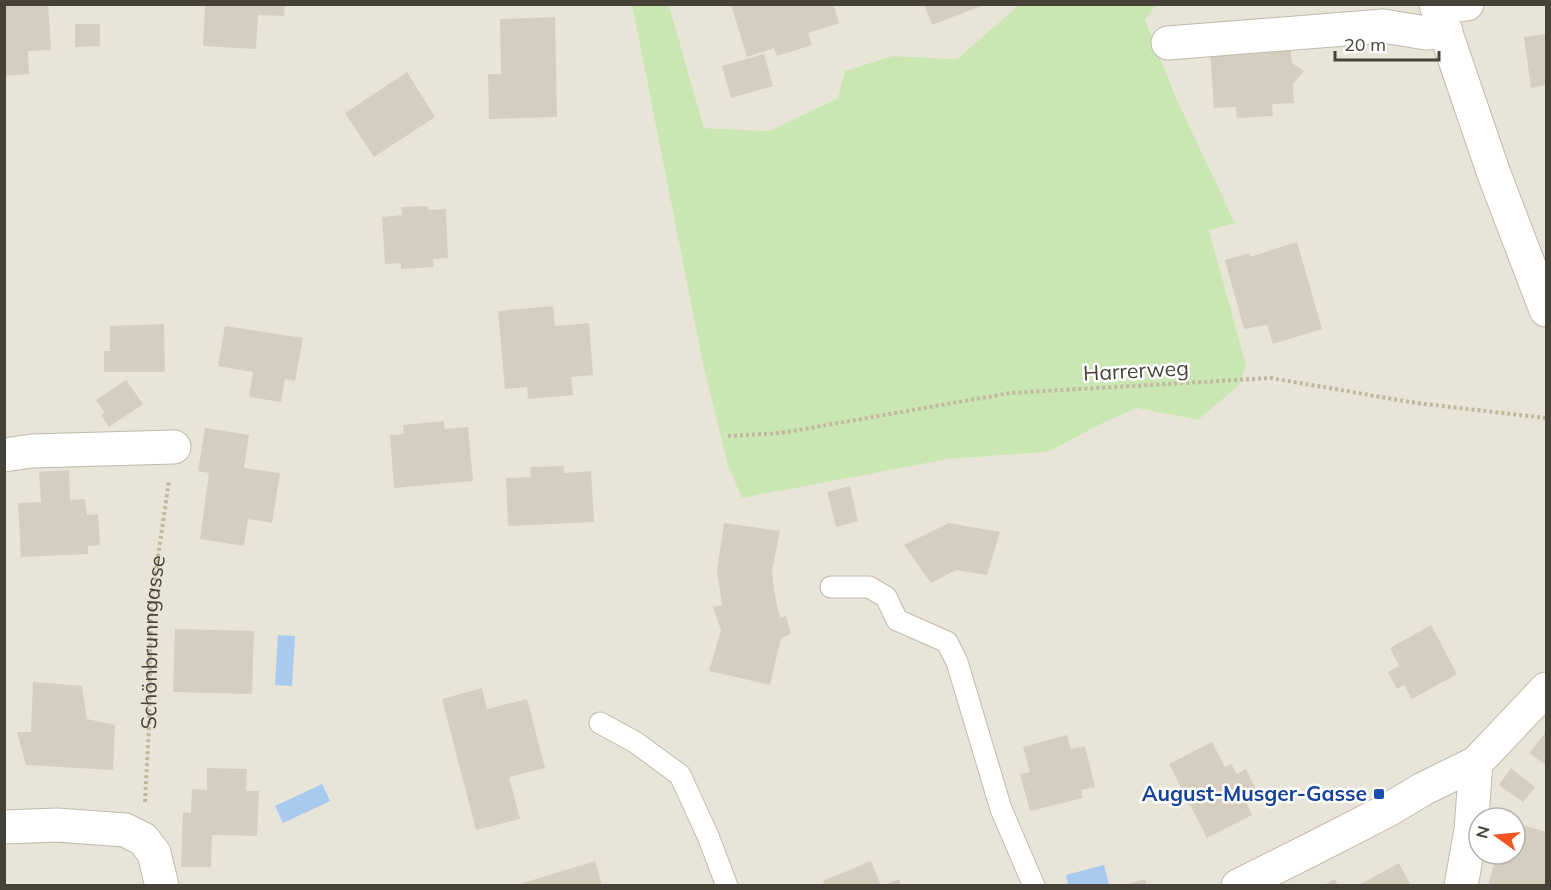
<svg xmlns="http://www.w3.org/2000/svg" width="1551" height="890" viewBox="0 0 1551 890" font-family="Mulish,sans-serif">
<rect width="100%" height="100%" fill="#f4f1e9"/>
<path fill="#e8e4d7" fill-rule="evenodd" d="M 5,5 L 632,5 L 703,364 L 948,459 L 1048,452 L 1101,424 L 1137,408 L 1198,420 L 1246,365 L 1209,230 L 1235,223 L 1177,100 L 1145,19 L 1156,5 L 1546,5 L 1546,885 L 5,886 ZM 1479,818 L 1515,818 L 1515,854 L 1479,854 Z
M 669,5 L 1019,5 L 957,59 L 893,56 L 838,98 L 769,131 L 704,128 Z"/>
<path fill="#cae7b3" d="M 632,5 L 669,5 L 704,128 L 769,131 L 838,98 L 845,71 L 893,56 L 957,59 L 1019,5 L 1156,5 L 1145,20 L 1177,100 L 1235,223 L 1209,230 L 1246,365 L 1238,386 L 1198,420 L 1137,408 L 1101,424 L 1048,452 L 948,459 L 742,498 L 728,465 L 703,364 Z"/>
<path fill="#a7caee" d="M 278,635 L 295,636 L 292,686 L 275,685 Z
M 322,784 L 330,801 L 283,823 L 275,806 Z
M 1104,865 L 1109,885 L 1068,885 L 1066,875 Z"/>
<path fill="#d5cebe" d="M 4,4 L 48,4 L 51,50 L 28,51 L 29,74 L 4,76 Z
M 205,4 L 285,4 L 284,16 L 258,15 L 256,49 L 203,46 Z
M 731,4 L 833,4 L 839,23 L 808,33 L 812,45 L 777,56 L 774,48 L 747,57 Z
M 924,4 L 984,4 L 984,5 L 932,25 Z
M 555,17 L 557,117 L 489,119 L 488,74 L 501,74 L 500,19 Z
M 75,24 L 100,24 L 100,46 L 75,47 Z
M 1546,34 L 1546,85 L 1531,88 L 1524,37 Z
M 1290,43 L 1292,63 L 1304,71 L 1293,84 L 1294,103 L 1272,104 L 1273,116 L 1237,118 L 1236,107 L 1214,108 L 1210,50 Z
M 764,54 L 773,86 L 731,98 L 722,66 Z
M 407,72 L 435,117 L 374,157 L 345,113 Z
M 428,206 L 429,210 L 446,209 L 448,258 L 433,259 L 434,267 L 401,269 L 401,263 L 385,264 L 382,217 L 402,215 L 401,207 Z
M 1297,242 L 1322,329 L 1273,344 L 1267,325 L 1244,329 L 1225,260 L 1250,253 L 1250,257 Z
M 553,306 L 555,326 L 589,323 L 593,375 L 571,377 L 573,395 L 528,399 L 527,387 L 505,389 L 498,311 Z
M 164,324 L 165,372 L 104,372 L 104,351 L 110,351 L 110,326 Z
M 225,326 L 303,338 L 295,381 L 285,379 L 281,402 L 249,397 L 253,372 L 218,366 Z
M 126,380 L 143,404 L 109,427 L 101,415 L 105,413 L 96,400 Z
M 444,421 L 445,429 L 468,427 L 473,481 L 394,488 L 390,435 L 404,434 L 403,425 Z
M 205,428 L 249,435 L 244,468 L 280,473 L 272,523 L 248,519 L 244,546 L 200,539 L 209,473 L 198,471 Z
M 564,466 L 564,473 L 591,471 L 594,522 L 508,526 L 506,478 L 531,477 L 530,467 Z
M 69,470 L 70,500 L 85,499 L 87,515 L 98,514 L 100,545 L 88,546 L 88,554 L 21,557 L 18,503 L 41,502 L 39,472 Z
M 850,486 L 858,521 L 836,527 L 827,492 Z
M 724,523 L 780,531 L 772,571 L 774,591 L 780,618 L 786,616 L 791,634 L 781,638 L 770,685 L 709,671 L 721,630 L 713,607 L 722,605 L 717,570 Z
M 949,523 L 1000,532 L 987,575 L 956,570 L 931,583 L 904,545 Z
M 1431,625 L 1457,674 L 1412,699 L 1404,685 L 1397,689 L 1388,672 L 1399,666 L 1390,648 Z
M 175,629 L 254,631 L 252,694 L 173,692 Z
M 33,682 L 82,686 L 87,719 L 115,725 L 113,770 L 26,765 L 17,732 L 31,732 Z
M 482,688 L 487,709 L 527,699 L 545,768 L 509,777 L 520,819 L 476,830 L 442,699 Z
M 1546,732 L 1546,765 L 1529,753 Z
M 1067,735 L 1071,749 L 1085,746 L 1095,787 L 1081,790 L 1083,798 L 1030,811 L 1020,774 L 1030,772 L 1023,747 Z
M 1212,742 L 1225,767 L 1231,764 L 1237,774 L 1246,769 L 1260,798 L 1247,804 L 1252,815 L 1207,838 L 1169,764 Z
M 207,768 L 247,769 L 246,791 L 259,791 L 257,836 L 212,835 L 211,867 L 181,867 L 183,812 L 191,813 L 192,789 L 207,790 Z
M 1511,768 L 1535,787 L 1523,802 L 1499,785 Z
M 1515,823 L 1546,832 L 1546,886 L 1488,886 L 1497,854 L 1515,854 Z
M 595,861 L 602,886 L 523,886 L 523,883 Z
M 871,861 L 881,886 L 825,886 L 823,881 Z
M 1399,863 L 1411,886 L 1357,886 Z
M 899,879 L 901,886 L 884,886 L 884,885 Z
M 1145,879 L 1147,886 L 1124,886 L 1124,885 Z
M 1335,879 L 1338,886 L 1322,886 Z"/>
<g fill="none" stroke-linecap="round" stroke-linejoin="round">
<g stroke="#bfbaab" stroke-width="23">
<path id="service" d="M 831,587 L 869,587 L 886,597 L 897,620 L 947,642 L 957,662 L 1001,809 L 1034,886
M 600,723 L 635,742 L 680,775 L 708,836 L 727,886"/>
</g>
<g stroke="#bfbaab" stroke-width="35">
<path id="minor" d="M 1436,4 L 1494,174 L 1546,310
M 1437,8 L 1467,4
M 1168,43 L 1383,26 L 1426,33 L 1446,31
M 4,455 L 32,451 L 174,447
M 4,827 L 57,825 L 125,830 L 143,839 L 154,853 L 162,886
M 1238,886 L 1314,848 L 1388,810 L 1423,789 L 1476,763 L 1546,689
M 1461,886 L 1471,830 L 1476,763"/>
</g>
<g stroke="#c0b79d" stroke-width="4" stroke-dasharray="3 3" stroke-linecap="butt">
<path d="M 728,436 L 781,433 L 1010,393 L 1271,378 L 1416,403 L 1546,418"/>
<path id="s1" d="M 145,802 L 149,726 L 151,605 L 169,481"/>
</g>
<use href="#service" stroke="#fff" stroke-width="21"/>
<use href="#minor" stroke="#fff" stroke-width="33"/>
</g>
<rect fill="#1a4fb4" stroke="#fff" stroke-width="2" x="1373" y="788" width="12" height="12" rx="3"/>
<g text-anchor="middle" stroke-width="5" stroke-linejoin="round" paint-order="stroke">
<g font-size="21" fill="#474237" stroke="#fff">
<text transform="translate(1136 371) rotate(-3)" y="7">Harrerweg</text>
<text dy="7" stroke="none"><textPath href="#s1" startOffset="160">Schönbrunngasse</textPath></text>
</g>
<g font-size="21" font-weight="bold" fill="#164399" stroke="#fff" text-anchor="end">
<text x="1367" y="801">August-Musger-Gasse</text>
</g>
</g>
<rect width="1551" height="890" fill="none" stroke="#474237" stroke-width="12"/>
<g transform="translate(1497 836) rotate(285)"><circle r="28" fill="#ffffff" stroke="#b5b3af" stroke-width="1.5"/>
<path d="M0-4.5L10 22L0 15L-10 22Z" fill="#f45420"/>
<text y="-9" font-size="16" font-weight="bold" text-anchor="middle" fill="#474237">N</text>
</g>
<path d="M1335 51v9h104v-9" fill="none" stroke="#474237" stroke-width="3"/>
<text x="1344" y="51" font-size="18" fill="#474237" stroke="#ffffff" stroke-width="4.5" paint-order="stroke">20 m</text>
</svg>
